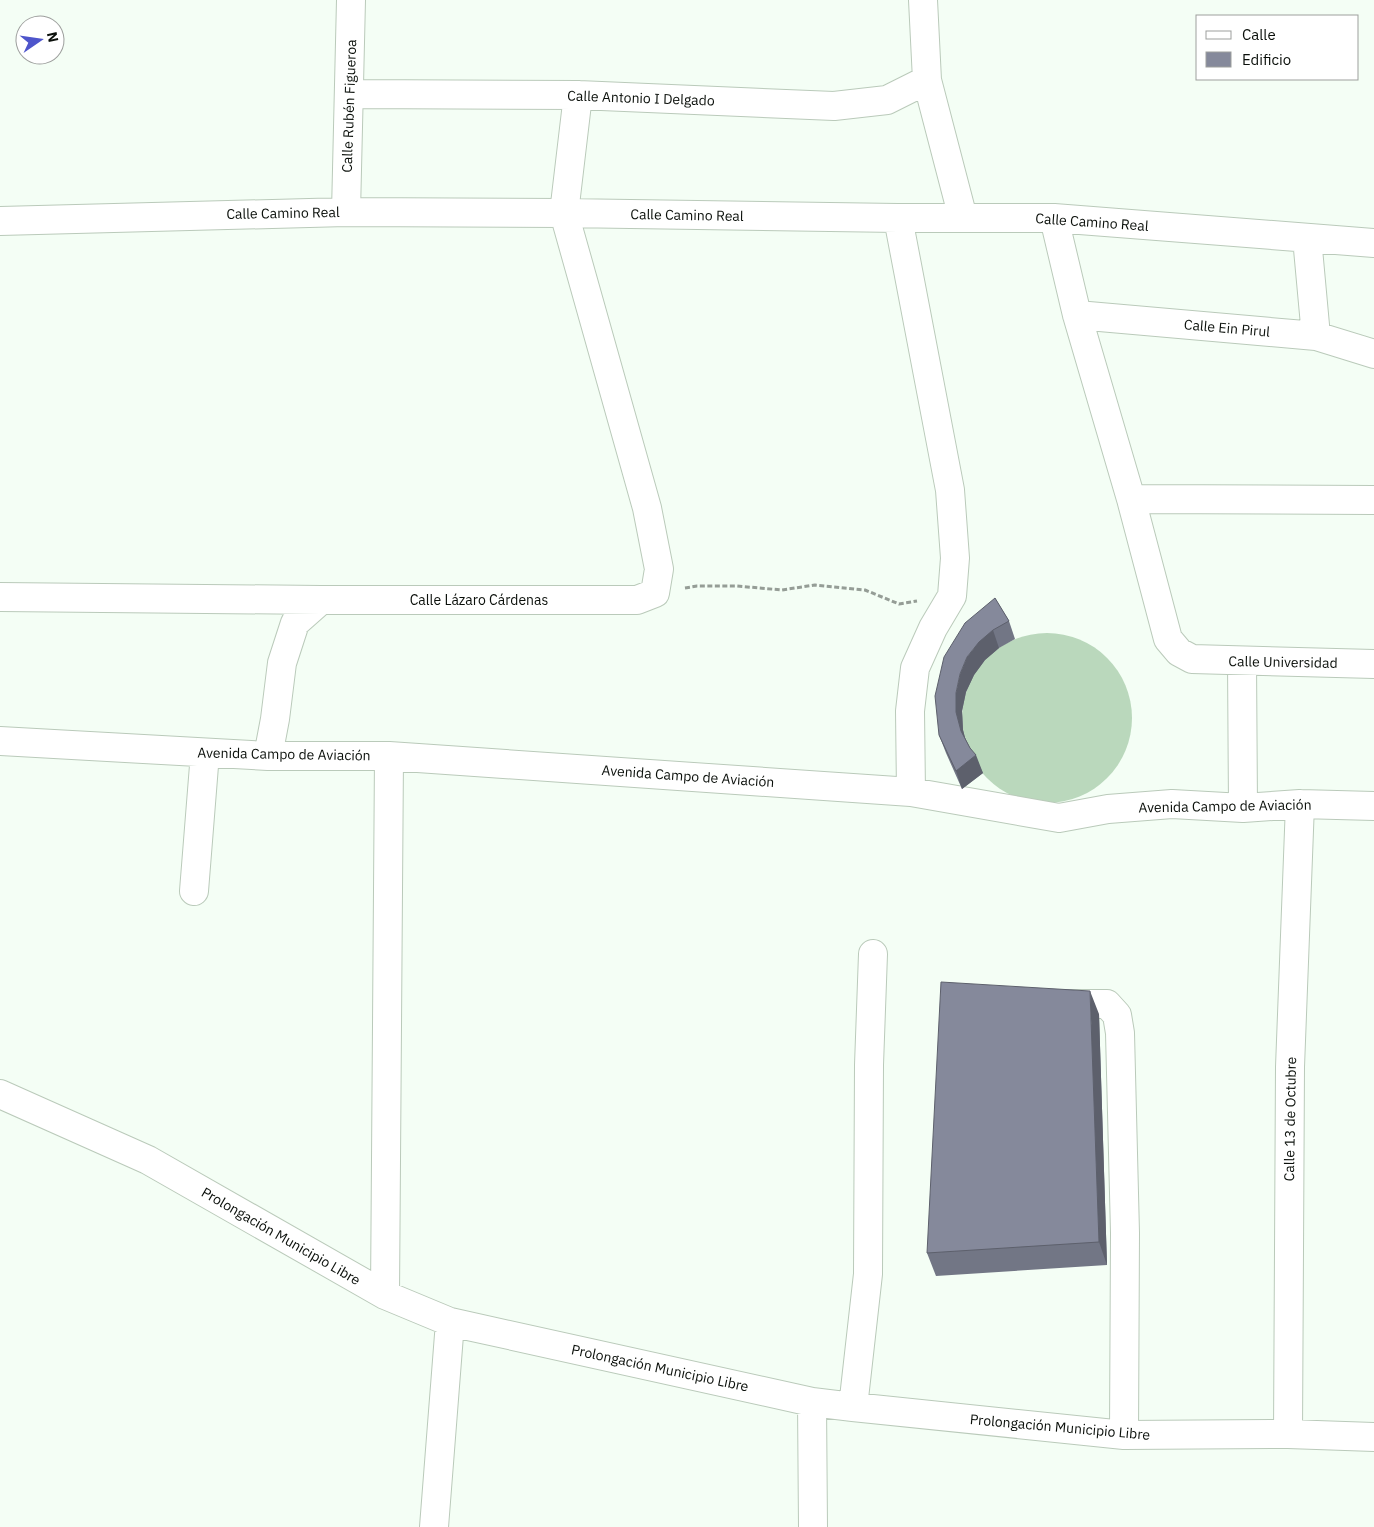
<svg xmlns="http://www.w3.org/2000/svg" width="1374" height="1527" viewBox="0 0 1374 1527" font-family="'IBM Plex Sans',sans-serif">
<rect width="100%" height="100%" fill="#f4fef5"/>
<path fill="#bad8bc" d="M962 718a85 85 0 1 1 170 0a85 85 0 1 1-170 0Z"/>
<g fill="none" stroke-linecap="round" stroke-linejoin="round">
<g stroke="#bacaba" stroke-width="30">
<path id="minor" d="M 923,0 L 927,80 L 963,218
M 350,94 L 578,95 L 834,106 L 887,100 L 927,80
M 346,212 L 351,0
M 898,218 L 950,490 L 955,558 L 952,596 L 933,628 L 915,668 L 910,711 L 911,792
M 1054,218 L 1077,315 L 1131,499 L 1168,639 L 1179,652 L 1192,659 L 1374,664
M 0,221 L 346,212 L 564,213 L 898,218 L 1054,218 L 1374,243
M 1307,238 L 1316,336
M 1077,315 L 1316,336 L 1374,354
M 1131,499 L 1374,500
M 0,597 L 321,600 L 637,600 L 655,593 L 659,569 L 647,508 L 564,213 L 578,95
M 1242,661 L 1243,808
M 0,741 L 268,756 L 389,756 L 911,792 L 1059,818 L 1108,809 L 1172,804 L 1243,808 L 1300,804 L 1374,806
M 268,756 L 275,719 L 282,663 L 295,623 L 321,600
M 194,891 L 205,753
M 1059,1004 L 1107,1004 L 1117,1015 L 1120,1033 L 1125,1233 L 1124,1435
M 0,1094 L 148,1160 L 385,1295 L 450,1322 L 812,1402 L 853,1407 L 1124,1435 L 1288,1434 L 1374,1437
M 385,1295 L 389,756
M 812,1402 L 813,1527
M 853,1407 L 868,1274 L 869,1065 L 873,954
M 1288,1434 L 1290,1067 L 1300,804
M 434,1527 L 450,1322"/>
</g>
<path stroke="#959d96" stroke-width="3" stroke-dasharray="5 2.5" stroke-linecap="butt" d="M 685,588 L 697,586 L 737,586 L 782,590 L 815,585 L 865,590 L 899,604 L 917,601"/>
<use href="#minor" stroke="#fff" stroke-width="28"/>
</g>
<path fill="#727685" d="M 995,598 L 1009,621 L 1015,639 L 999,648 L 985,660 L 974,675 L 966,692 L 962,711 L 963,730 L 965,738 L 983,773 L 962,789 L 946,753 L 939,735 Z
M 1099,1014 L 1107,1265 L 936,1276 L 927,1253 Z"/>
<path fill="#5d606c" d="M 993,630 L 999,648 L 985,660 L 974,675 L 966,692 L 962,711 L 963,730 L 968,749 L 961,731 L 956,712 L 956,693 L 960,674 L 967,657 L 979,642 Z
M 976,755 L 983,773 L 962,789 L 956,771 Z
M 1090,991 L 1099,1014 L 1107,1265 L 1099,1242 Z"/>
<path fill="#85899b" stroke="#5d606c" d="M 995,598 L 1009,621 L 993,630 L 979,642 L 967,657 L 960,674 L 956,693 L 956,712 L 961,731 L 970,748 L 976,755 L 956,771 L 939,735 L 935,696 L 944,657 L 965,623 Z
M 941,982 L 1090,991 L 1099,1242 L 927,1253 Z"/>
<g text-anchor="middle" stroke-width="4" stroke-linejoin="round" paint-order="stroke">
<g font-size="14" fill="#0a0f0a" stroke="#fff">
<text transform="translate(641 98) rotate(2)" y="5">Calle Antonio I Delgado</text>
<text transform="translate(349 106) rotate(-88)" y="5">Calle Rubén Figueroa</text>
<text transform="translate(283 213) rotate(-1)" y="5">Calle Camino Real</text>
<text transform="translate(687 215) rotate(1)" y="5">Calle Camino Real</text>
<text transform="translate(1092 222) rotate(4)" y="5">Calle Camino Real</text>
<text transform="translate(1227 328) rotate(5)" y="5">Calle Ein Pirul</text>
<text x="479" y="605">Calle Lázaro Cárdenas</text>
<text transform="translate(1283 662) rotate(1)" y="5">Calle Universidad</text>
<text transform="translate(284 754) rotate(1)" y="5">Avenida Campo de Aviación</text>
<text transform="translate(688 776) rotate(4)" y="5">Avenida Campo de Aviación</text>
<text transform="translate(1225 806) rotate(-1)" y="5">Avenida Campo de Aviación</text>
<text transform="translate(1290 1119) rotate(-89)" y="5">Calle 13 de Octubre</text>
<text transform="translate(281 1236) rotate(30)" y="5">Prolongación Municipio Libre</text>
<text transform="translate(660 1368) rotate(12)" y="5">Prolongación Municipio Libre</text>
<text transform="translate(1060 1427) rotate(5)" y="5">Prolongación Municipio Libre</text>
</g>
</g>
<rect x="1196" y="15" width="162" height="65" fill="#ffffff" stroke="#9d9f9d"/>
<rect x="1206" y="31" width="25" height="8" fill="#ffffff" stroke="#9d9f9d"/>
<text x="1242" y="40" font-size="15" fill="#0a0f0a">Calle</text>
<rect x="1206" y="52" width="25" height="15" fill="#85899b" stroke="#9d9f9d"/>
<text x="1242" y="65" font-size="15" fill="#0a0f0a">Edificio</text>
<g transform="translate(40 40) rotate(77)"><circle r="24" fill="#ffffff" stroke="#9d9f9d"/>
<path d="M0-4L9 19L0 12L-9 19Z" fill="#4e55cb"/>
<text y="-8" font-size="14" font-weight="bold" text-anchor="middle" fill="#0a0f0a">N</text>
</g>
</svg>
